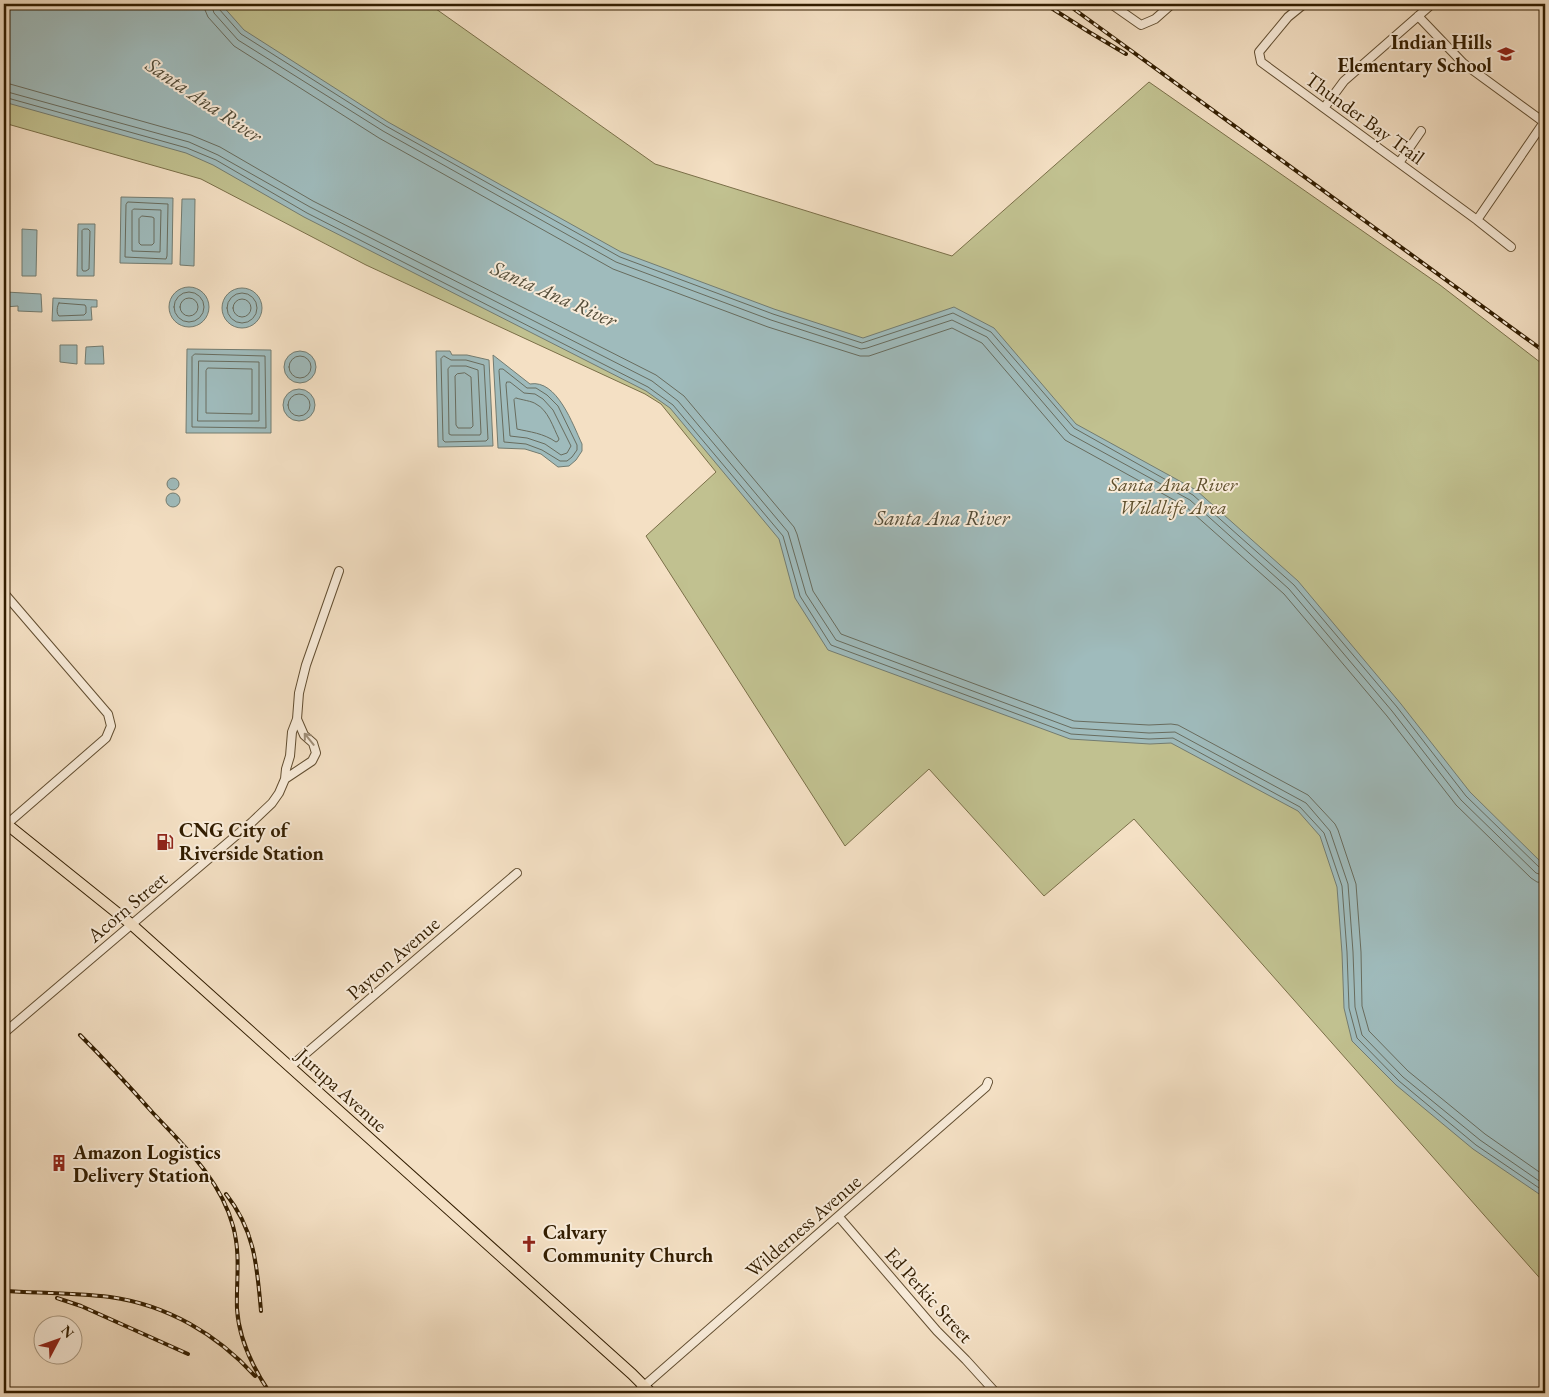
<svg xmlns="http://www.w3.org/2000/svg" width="1549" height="1397" viewBox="0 0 1549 1397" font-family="'EB Garamond',serif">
<rect width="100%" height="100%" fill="#f4e0c4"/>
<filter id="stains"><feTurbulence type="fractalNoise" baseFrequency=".004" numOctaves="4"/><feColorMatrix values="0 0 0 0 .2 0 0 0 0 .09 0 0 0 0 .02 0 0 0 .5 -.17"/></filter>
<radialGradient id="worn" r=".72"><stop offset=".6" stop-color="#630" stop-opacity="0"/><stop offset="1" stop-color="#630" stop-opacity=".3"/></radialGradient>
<path fill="#c1c190" stroke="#7a6f48" d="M 4,4 L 429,4 L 655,164 L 952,256 L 1149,82 L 1440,285 L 1545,366 L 1545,1284 L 1134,819 L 1044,896 L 929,769 L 845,846 L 646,536 L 716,472 L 661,404 L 645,394 L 366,265 L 201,179 L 4,123 Z"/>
<path fill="#9fbbbc" stroke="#737c71" d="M 4,4 L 221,4 L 244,30 L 388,122 L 621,252 L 774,309 L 863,338 L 954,307 L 994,328 L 1076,424 L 1196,490 L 1298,581 L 1401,704 L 1470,792 L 1545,866 L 1545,1198 L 1473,1149 L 1396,1085 L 1352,1041 L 1344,1008 L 1342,953 L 1337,887 L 1320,836 L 1298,811 L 1171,743 L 1150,744 L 1070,739 L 828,650 L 795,598 L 779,539 L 670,408 L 646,391 L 304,217 L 213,165 L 186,153 L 4,102 Z
M 121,197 L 173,198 L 172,264 L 120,263 Z
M 182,199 L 195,199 L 194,266 L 180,265 Z
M 78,224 L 95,224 L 94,276 L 77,276 Z
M 22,229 L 37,230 L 36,276 L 22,276 Z
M169 307a20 20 0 1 1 40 0a20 20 0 1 1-40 0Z
M222 308a20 20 0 1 1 40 0a20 20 0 1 1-40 0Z
M 6,292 L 41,294 L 42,312 L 18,311 L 18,306 L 5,307 Z
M 53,298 L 97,300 L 97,307 L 91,307 L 92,320 L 52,321 Z
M 60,345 L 77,345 L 77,364 L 60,362 Z
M 103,346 L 104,364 L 85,364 L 86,347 Z
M 187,349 L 271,350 L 271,433 L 186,433 Z
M 436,351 L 450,351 L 452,355 L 467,355 L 489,360 L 493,446 L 438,447 Z
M284 367a16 16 0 1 1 32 0a16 16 0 1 1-32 0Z
M 493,355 L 530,384 C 557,379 573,425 582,444 L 582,451 L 576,460 L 569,466 L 558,467 L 541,454 L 525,449 L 498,448 Z
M283 405a16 16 0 1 1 32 0a16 16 0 1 1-32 0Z
M167 484a6 6 0 1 1 12 0a6 6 0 1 1-12 0Z
M166 500a7 7 0 1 1 14 0a7 7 0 1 1-14 0Z"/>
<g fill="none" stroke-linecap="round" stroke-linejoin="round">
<path stroke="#686c5e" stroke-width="1" d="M 204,4 L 205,10 L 208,17 L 234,46 L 379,138 L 613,269 L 768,327 L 860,356 L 869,356 L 952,328 L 982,343 L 1065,440 L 1185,506 L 1284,594 L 1387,716 L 1456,805 L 1531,878 L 1537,882 L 1545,883
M 211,4 L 214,13 L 238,40 L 383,131 L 616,262 L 771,320 L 861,349 L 867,348 L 952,320 L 987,337 L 1070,434 L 1190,500 L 1289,589 L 1392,711 L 1461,800 L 1536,873 L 1545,876
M 218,4 L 219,9 L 241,34 L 386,126 L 620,257 L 773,314 L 862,343 L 953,313 L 991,332 L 1074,428 L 1193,495 L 1294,585 L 1397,707 L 1466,796 L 1540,868 L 1545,869
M 4,84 L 10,84 L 191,135 L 220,147 L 313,201 L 656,375 L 684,396 L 794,527 L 797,534 L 813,591 L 841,634 L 1074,721 L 1149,725 L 1171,724 L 1178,725 L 1308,795 L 1335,824 L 1338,830 L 1356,884 L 1361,952 L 1362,1006 L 1369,1031 L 1408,1071 L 1485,1134 L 1545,1176
M 4,91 L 189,142 L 218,155 L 310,207 L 652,381 L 678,401 L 788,532 L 806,594 L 836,640 L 1072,728 L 1149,733 L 1175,732 L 1306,803 L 1330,831 L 1348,884 L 1353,952 L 1355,1007 L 1362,1035 L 1403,1077 L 1480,1140 L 1545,1185
M 4,97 L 187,148 L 216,160 L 307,213 L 648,387 L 673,405 L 783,536 L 800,596 L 831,645 L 1071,734 L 1149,739 L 1173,738 L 1300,807 L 1324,833 L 1342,886 L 1347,952 L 1349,1008 L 1357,1038 L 1399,1081 L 1476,1145 L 1545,1192
M 128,202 L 168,204 L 167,256 L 166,259 L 125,257 L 126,205 Z
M 134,209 L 161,210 L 160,252 L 132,251 L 132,211 Z
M 142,216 L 152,217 L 154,218 L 154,243 L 152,245 L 141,245 L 139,243 L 139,219 Z
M 84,229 L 88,229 L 90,231 L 89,269 L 86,271 L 83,271 L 82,269 L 82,231 Z
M174 307a15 15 0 1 1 30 0a15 15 0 1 1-30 0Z
M227 308a15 15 0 1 1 30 0a15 15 0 1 1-30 0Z
M180 307a9 9 0 1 1 18 0a9 9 0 1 1-18 0Z
M233 308a9 9 0 1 1 18 0a9 9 0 1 1-18 0Z
M 59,303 L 85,305 L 86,307 L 86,313 L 84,315 L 59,316 C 56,313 57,306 59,303 Z
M 195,354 L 265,356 L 266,428 L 192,427 L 192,357 Z
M 444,356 L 451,360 L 466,360 L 484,365 L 488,439 L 486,441 L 445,442 L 443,440 L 441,359 Z
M289 367a11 11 0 1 1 22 0a11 11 0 1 1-22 0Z
M 199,361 L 259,362 L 259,421 L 198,421 Z
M 451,366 L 466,366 L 478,370 L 481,433 L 480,435 L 451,435 L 449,434 L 448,369 Z
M 208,368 L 252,369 L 252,414 L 206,413 L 206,371 Z
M 500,369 L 503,369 L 527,388 L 536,388 L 547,395 L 558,406 L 577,445 L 577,450 L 572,457 L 567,461 L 560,461 L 542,450 L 526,444 L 504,442 L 499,371 Z
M 465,373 L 471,377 L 473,426 L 471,428 L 458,428 L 456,425 L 455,376 L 457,374 Z
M 507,382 L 510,382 L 524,393 L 535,394 L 543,399 L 553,410 L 571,446 L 567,453 L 561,455 L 545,444 L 527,438 L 510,436 L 506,385 Z
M288 405a11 11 0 1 1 22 0a11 11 0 1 1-22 0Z
M 516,398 C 522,400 532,401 536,404 C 548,410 553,427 559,439 L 558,441 L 556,442 C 543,433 530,432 517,429 L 514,400 Z"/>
<g stroke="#624e31" stroke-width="10">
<path id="minor" d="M 1111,4 L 1141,25 L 1155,19 L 1172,4
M 1304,4 L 1288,17 L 1259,52 L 1261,62 L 1477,220 L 1511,247
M 1418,16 L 1463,63 L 1545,123
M 1324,108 L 1344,81 L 1432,4
M 1399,163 L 1421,131
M 1477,220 L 1544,122
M 4,593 L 108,714 L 111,726 L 106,738 L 7,824
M 285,779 L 312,761 L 316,753 L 313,743 L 304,735 L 297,719
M 4,1033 L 252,822 L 272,803 L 279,793 L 285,779 L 286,769 L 290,756 L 292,732 L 297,719 L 299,693 L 306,665 L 339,571
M 290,1067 L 517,873
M 839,1217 L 937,1331 L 966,1360 L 996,1393
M 636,1393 L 970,1101 L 986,1087 L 988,1082"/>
</g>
<g stroke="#321d00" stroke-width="12">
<path id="major" d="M 4,822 L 131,924 L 632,1374 L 651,1393"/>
</g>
<use href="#minor" stroke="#f8ebd9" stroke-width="8"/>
<use href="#major" stroke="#f4e0c4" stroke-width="10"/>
<g stroke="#321d00" stroke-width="4">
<path id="rail" d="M 1045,4 L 1089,32 L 1126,54
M 1067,4 L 1545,352
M 80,1035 C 105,1060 129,1086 153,1113 C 185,1147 220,1179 233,1226 C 241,1255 236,1281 237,1309 C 239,1340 253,1368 270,1393
M 226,1194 C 255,1231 257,1266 261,1311
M 4,1291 C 39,1293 75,1293 110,1297 C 167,1305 217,1334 255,1376
M 57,1298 L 81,1306 L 188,1354"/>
</g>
<use href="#rail" stroke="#f8ebd9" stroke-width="2" stroke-dasharray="5.5" stroke-linecap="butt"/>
</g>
<defs><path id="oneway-shaft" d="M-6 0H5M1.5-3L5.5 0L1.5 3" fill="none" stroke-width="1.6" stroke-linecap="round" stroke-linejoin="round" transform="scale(1.25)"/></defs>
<use stroke="#9f8e77" href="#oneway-shaft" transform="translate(309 739) rotate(-129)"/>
<defs>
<g id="school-bare" transform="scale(1.35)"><path d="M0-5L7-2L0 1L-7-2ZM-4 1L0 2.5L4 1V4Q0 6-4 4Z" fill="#8f2418" stroke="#f8ebd9" stroke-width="2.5" paint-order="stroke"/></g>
<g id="fuel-bare" transform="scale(1.35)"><path d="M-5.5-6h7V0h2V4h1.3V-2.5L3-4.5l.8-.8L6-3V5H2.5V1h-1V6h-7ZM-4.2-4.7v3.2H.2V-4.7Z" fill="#8f2418" stroke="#f8ebd9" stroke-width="2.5" paint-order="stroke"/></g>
<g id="building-bare" transform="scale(1.35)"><path d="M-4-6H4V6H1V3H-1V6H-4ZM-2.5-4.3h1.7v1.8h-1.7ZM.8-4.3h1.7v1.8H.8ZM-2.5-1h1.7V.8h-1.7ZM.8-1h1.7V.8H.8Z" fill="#8f2418" stroke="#f8ebd9" stroke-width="2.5" paint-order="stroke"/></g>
<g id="church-bare" transform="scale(1.35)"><path d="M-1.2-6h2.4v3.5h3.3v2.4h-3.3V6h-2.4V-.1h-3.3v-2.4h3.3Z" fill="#8f2418" stroke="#f8ebd9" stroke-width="2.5" paint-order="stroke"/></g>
</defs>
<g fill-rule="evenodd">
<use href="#school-bare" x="1506" y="54"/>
<use href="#fuel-bare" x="165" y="842"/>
<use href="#building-bare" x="59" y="1163"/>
<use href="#church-bare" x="529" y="1244"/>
</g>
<g text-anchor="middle" stroke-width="4" stroke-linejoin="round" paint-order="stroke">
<g font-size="20" font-weight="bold" fill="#321d00" stroke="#f8ebd9" text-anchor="start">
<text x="1492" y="49" text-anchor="end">Indian Hills<tspan x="1492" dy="23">Elementary School</tspan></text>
<text x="179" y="837">CNG City of<tspan x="179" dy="23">Riverside Station</tspan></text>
<text x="73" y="1159">Amazon Logistics<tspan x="73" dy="23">Delivery Station</tspan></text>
<text x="543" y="1239">Calvary<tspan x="543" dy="23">Community Church</tspan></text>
</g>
<g font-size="20" fill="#321d00" stroke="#f8ebd9">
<text transform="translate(1365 118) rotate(36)" y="7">Thunder Bay Trail</text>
<text transform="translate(127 907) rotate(-40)" y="7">Acorn Street</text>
<text transform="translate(393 958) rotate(-41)" y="7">Payton Avenue</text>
<text transform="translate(342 1090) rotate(42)" y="7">Jurupa Avenue</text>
<text transform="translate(803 1226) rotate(-41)" y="7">Wilderness Avenue</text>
<text transform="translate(929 1295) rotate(48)" y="7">Ed Perkic Street</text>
</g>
<g font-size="20" font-style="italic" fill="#5d4e2b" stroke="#f8ebd9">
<text x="1173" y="491">Santa Ana River<tspan x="1173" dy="23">Wildlife Area</tspan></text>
</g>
<g font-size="21" font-style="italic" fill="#534c38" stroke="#f8ebd9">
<text transform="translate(204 100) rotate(34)" y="7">Santa Ana River</text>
<text transform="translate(554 294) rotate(24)" y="7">Santa Ana River</text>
<text x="942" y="525">Santa Ana River</text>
</g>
</g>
<rect width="1549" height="1397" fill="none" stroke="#f4e0c4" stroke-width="20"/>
<rect x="5" y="5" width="1539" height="1387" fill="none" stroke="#321d00" stroke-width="2.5"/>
<rect x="10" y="10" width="1529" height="1377" fill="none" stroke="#321d00"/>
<g transform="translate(58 1340) rotate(49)"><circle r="24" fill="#f8ebd9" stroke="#a99982"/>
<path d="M0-4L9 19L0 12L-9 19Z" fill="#8f2418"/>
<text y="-8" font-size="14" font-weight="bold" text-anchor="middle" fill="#321d00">N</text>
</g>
<rect width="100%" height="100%" filter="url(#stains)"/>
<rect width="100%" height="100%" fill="url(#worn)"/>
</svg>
